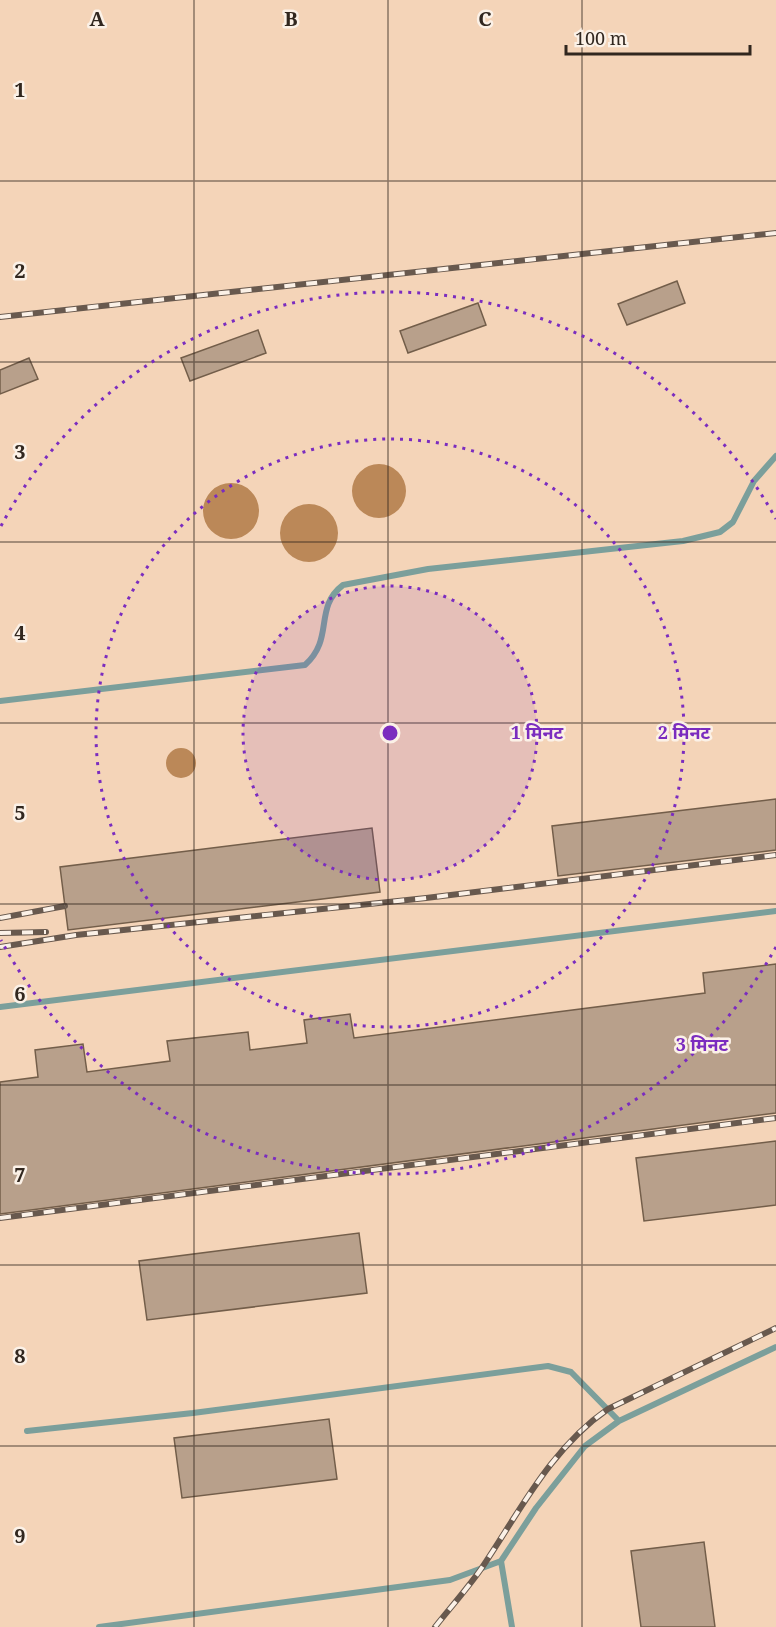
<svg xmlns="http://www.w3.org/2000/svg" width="776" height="1627" viewBox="0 0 776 1627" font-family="'Noto Serif','Noto Sans Devanagari',serif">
<rect width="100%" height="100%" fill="#fae0ca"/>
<path fill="#f4d4b8" d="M 0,0 L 776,0 L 776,1627 L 0,1627 Z"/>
<path fill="#bb8858" d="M352 491a27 27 0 1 1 54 0a27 27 0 1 1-54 0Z
M203 511a28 28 0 1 1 56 0a28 28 0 1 1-56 0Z
M280 533a29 29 0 1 1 58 0a29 29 0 1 1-58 0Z
M166 763a15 15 0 1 1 30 0a15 15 0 1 1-30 0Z"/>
<path fill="#b8a08b" stroke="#735e4a" stroke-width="1.5" d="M 677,281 L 685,303 L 627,325 L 618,304 Z
M 478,303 L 486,325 L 408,353 L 400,331 Z
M 258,330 L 266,353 L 190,381 L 181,358 Z
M 29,358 L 38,379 L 0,394 L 0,370 Z
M 776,799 L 776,850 L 558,876 L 552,826 Z
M 372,828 L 380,892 L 68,930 L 60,867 Z
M 776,964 L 776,1113 L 0,1214 L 0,1082 L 38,1077 L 35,1050 L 83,1044 L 87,1072 L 170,1061 L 167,1041 L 248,1032 L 250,1050 L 307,1043 L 304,1020 L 350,1014 L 354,1038 L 705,993 L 703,973 Z
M 776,1141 L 776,1205 L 644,1221 L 636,1158 Z
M 359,1233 L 367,1293 L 147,1320 L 139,1261 Z
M 329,1419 L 337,1479 L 182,1498 L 174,1438 Z
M 704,1542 L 715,1627 L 641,1627 L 631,1551 Z"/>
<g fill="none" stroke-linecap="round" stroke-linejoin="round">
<path stroke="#7b9f9b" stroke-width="6" d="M 0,701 L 305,665 C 335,638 313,608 343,585 L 428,569 L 683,541 L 720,532 L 733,522 L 754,481 L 776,456
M 0,1007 L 776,911
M 27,1431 L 193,1413 L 548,1366 L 571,1372 L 619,1421
M 501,1561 L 512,1627
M 99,1627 L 450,1580 L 501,1561 L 536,1508 L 585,1446 L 619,1421 L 776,1347"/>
<g stroke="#68594e" stroke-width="6">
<path id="rail" d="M 0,317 L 776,233
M 0,918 L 65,906
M 0,933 L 46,932
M 0,947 L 76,935 L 426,898 L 776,855
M 0,1218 L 776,1118
M 435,1627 C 450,1608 467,1589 481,1569 C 519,1513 550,1449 608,1409 L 776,1328"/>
</g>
<use href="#rail" stroke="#fbf1e7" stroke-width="4" stroke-dasharray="11" stroke-linecap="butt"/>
</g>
<path fill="none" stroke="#31271f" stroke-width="1.5" stroke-opacity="0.55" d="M 194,0 L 194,1627M 388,0 L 388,1627M 582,0 L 582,1627M 0,181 L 776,181M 0,362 L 776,362M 0,542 L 776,542M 0,723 L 776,723M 0,904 L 776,904M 0,1085 L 776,1085M 0,1265 L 776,1265M 0,1446 L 776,1446"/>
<circle cx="390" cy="733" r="147" fill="#7b2cbf" fill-opacity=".12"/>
<g fill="none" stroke="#7b2cbf" stroke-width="3" stroke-dasharray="3 6">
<circle cx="390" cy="733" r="147"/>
<circle cx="390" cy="733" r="294"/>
<path d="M776 947A441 441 0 0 1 1 940M1 526A441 441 0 0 1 776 519"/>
</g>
<g font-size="20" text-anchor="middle" font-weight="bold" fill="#31271f" stroke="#fbf1e7" stroke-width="5" stroke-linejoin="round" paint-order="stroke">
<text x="97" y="26">A</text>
<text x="291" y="26">B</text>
<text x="485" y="26">C</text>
<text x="20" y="97">1</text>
<text x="20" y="278">2</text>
<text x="20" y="459">3</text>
<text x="20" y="640">4</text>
<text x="20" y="820">5</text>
<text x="20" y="1001">6</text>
<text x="20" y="1182">7</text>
<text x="20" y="1363">8</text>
<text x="20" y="1543">9</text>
</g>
<circle cx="390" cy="733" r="9" fill="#7b2cbf" stroke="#fbf1e7" stroke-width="3"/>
<g font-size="18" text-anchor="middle" font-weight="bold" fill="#7b2cbf" stroke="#fbf1e7" stroke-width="5" stroke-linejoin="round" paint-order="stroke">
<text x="537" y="739">1 मिनट</text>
<text x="684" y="739">2 मिनट</text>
<text x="702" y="1051">3 मिनट</text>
</g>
<path d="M566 45v9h184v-9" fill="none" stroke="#31271f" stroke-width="3"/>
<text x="575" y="45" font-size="18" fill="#31271f" stroke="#fbf1e7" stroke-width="4.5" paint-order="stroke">100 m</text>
</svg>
